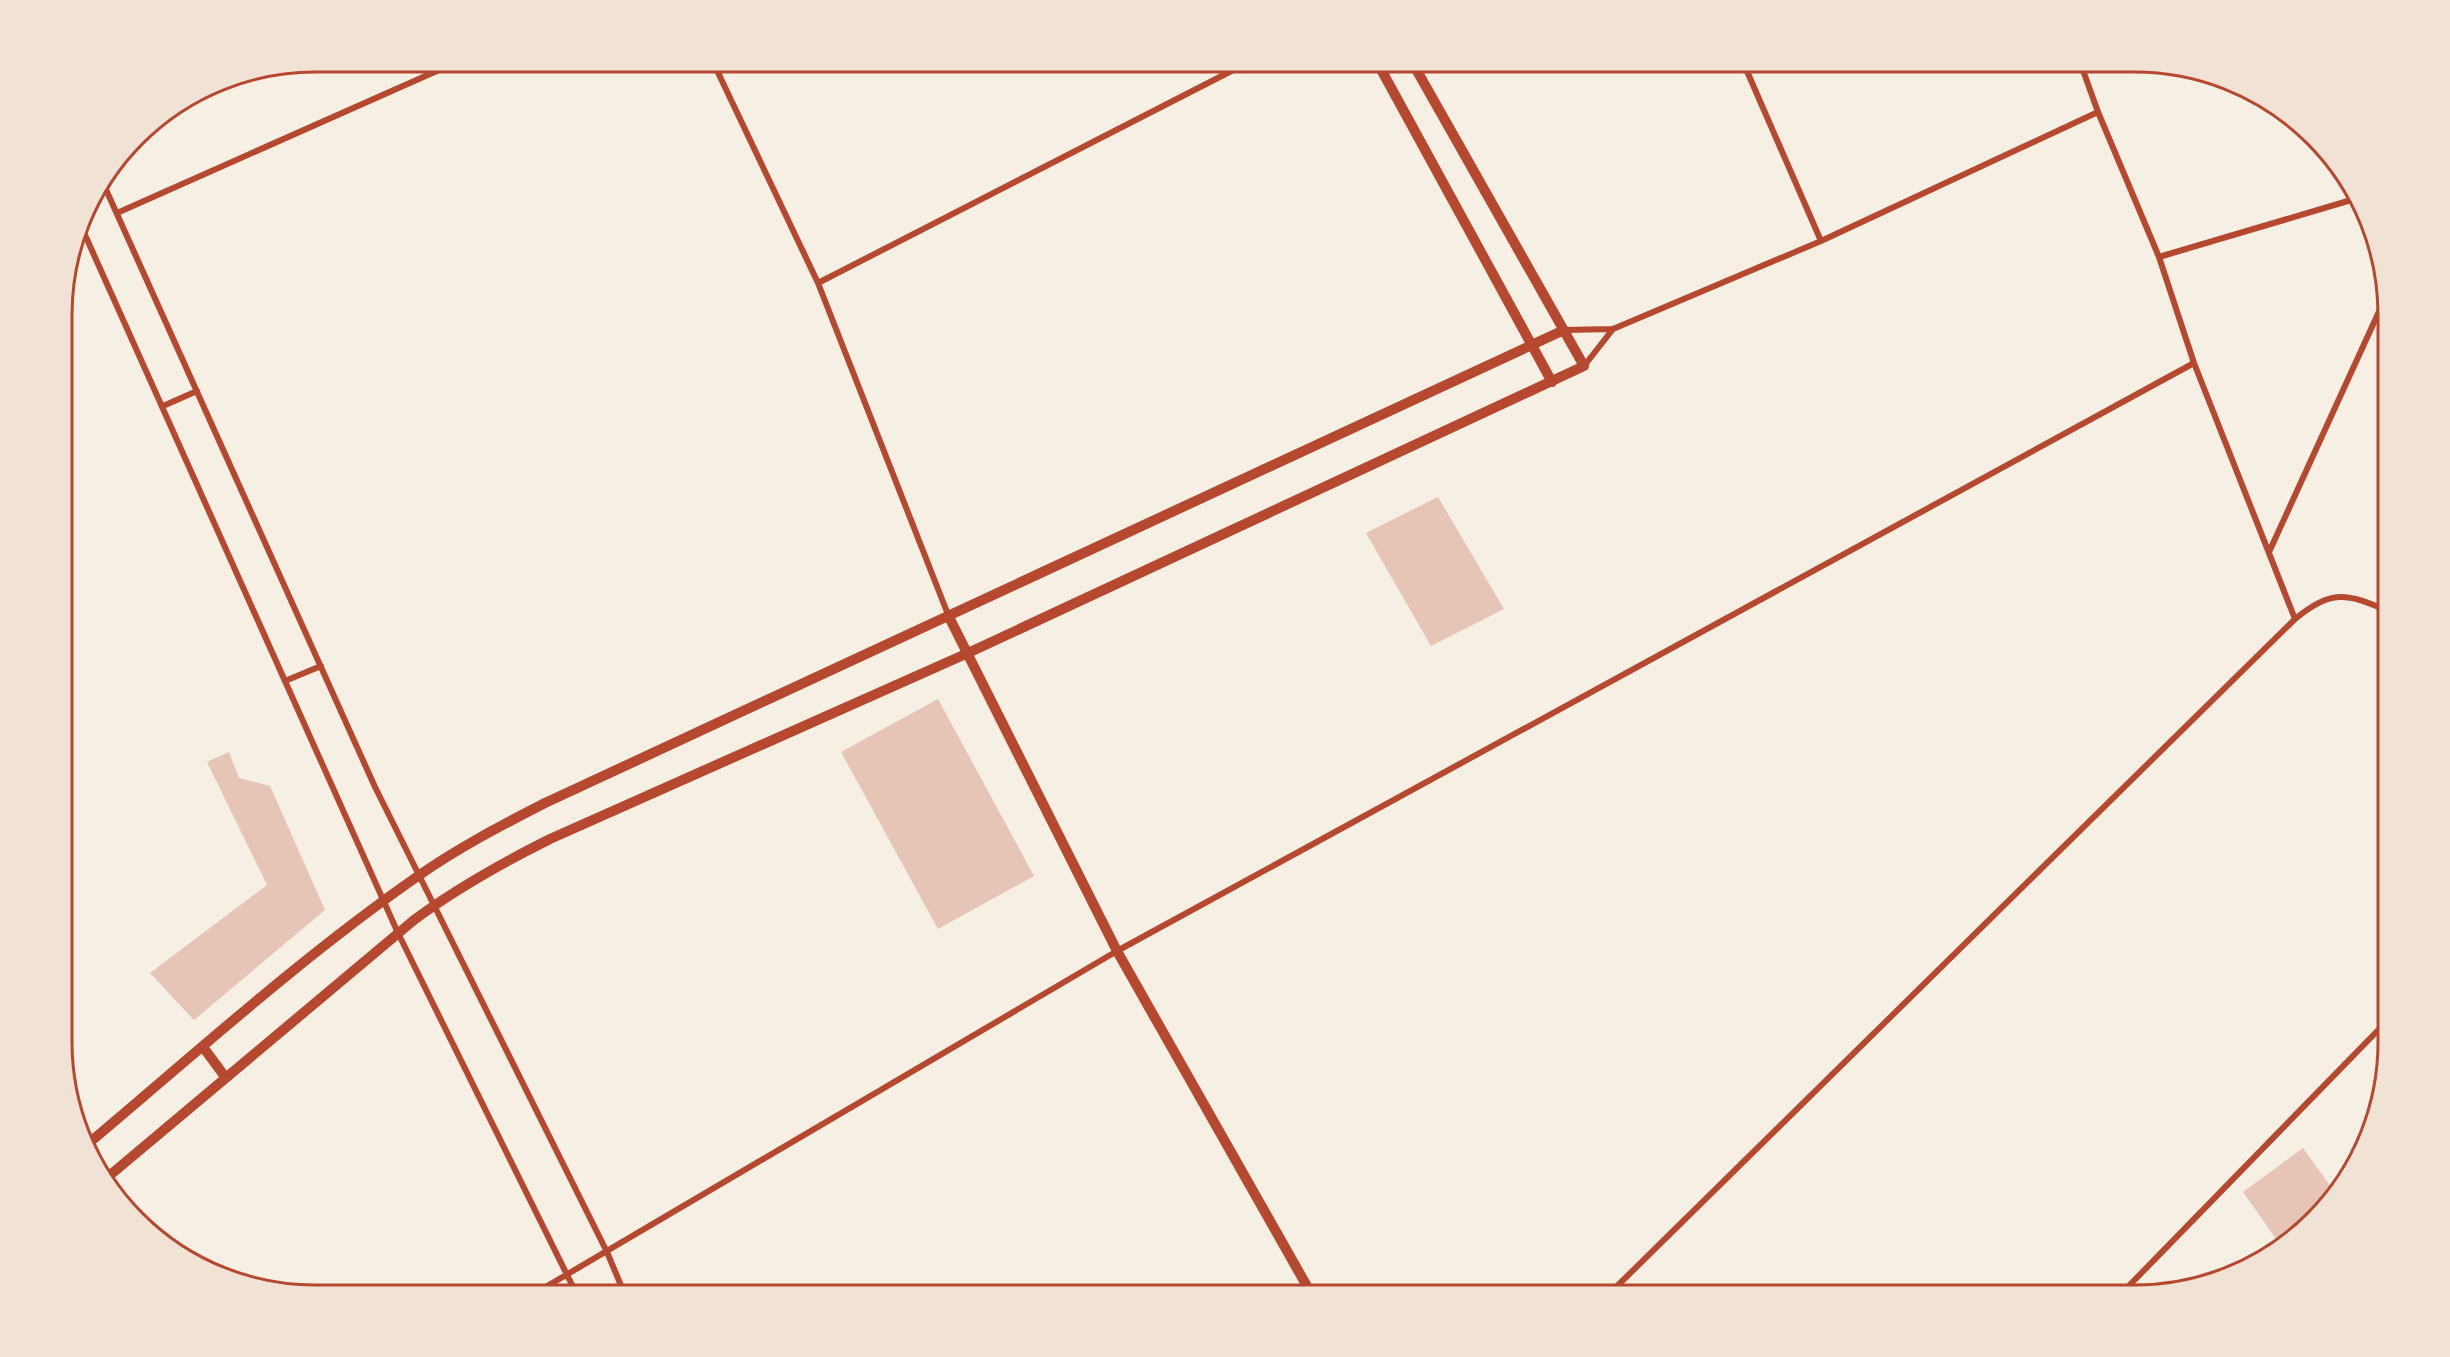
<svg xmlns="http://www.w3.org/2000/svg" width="2450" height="1357" viewBox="0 0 2450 1357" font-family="Rubik,sans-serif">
<rect width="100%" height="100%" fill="#f6efe4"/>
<path fill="#e6c5b7" d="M 1438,497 L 1504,609 L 1431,646 L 1366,533 Z
M 938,699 L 1034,876 L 938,929 L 841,752 Z
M 229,752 L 239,778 L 270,786 L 325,910 L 194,1020 L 150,973 L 267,885 L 207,762 Z
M 2303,1148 L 2334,1191 L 2300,1227 L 2279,1243 L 2243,1192 Z"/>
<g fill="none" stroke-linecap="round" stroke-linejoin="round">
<path stroke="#b5482f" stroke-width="6" d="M 713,62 L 818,283 L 949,617
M 1743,62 L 1821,241
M 2080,62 L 2098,112 L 2159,257 L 2194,363 L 2295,619
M 103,183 L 375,787 L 607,1252 L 625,1295
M 117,213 L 457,62
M 81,226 L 398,933 L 577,1295
M 2159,257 L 2358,198
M 818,283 L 1249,62
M 1564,330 L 1613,329 L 1821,241 L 2098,112
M 1584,366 L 1613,329
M 163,406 L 197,391
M 2270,550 L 2387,294
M 285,681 L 321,666
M 532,1295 L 1117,951 L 2194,363
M 1608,1295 L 2295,619 C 2332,589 2346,593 2388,611
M 2120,1295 L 2388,1020"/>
<path stroke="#b5482f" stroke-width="10" d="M 1377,62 L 1552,382
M 949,617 L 1117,951 L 1312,1295
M 203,1047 L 226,1078
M 89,1143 C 197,1052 303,956 418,876 C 458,848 502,825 545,803 L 1564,330
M 103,1181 L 414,920 C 457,888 502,863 550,839 L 968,653 L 1584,366 L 1412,62"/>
</g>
<path d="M0 0H2450V1357H0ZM315 72H2135A243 243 0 0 1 2378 315V1042A243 243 0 0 1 2135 1285H315A243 243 0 0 1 72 1042V315A243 243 0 0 1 315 72Z" fill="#f1e2d6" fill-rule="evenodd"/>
<path fill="none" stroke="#b5482f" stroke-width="3" d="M315 72H2135A243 243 0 0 1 2378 315V1042A243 243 0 0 1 2135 1285H315A243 243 0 0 1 72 1042V315A243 243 0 0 1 315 72Z"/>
</svg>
